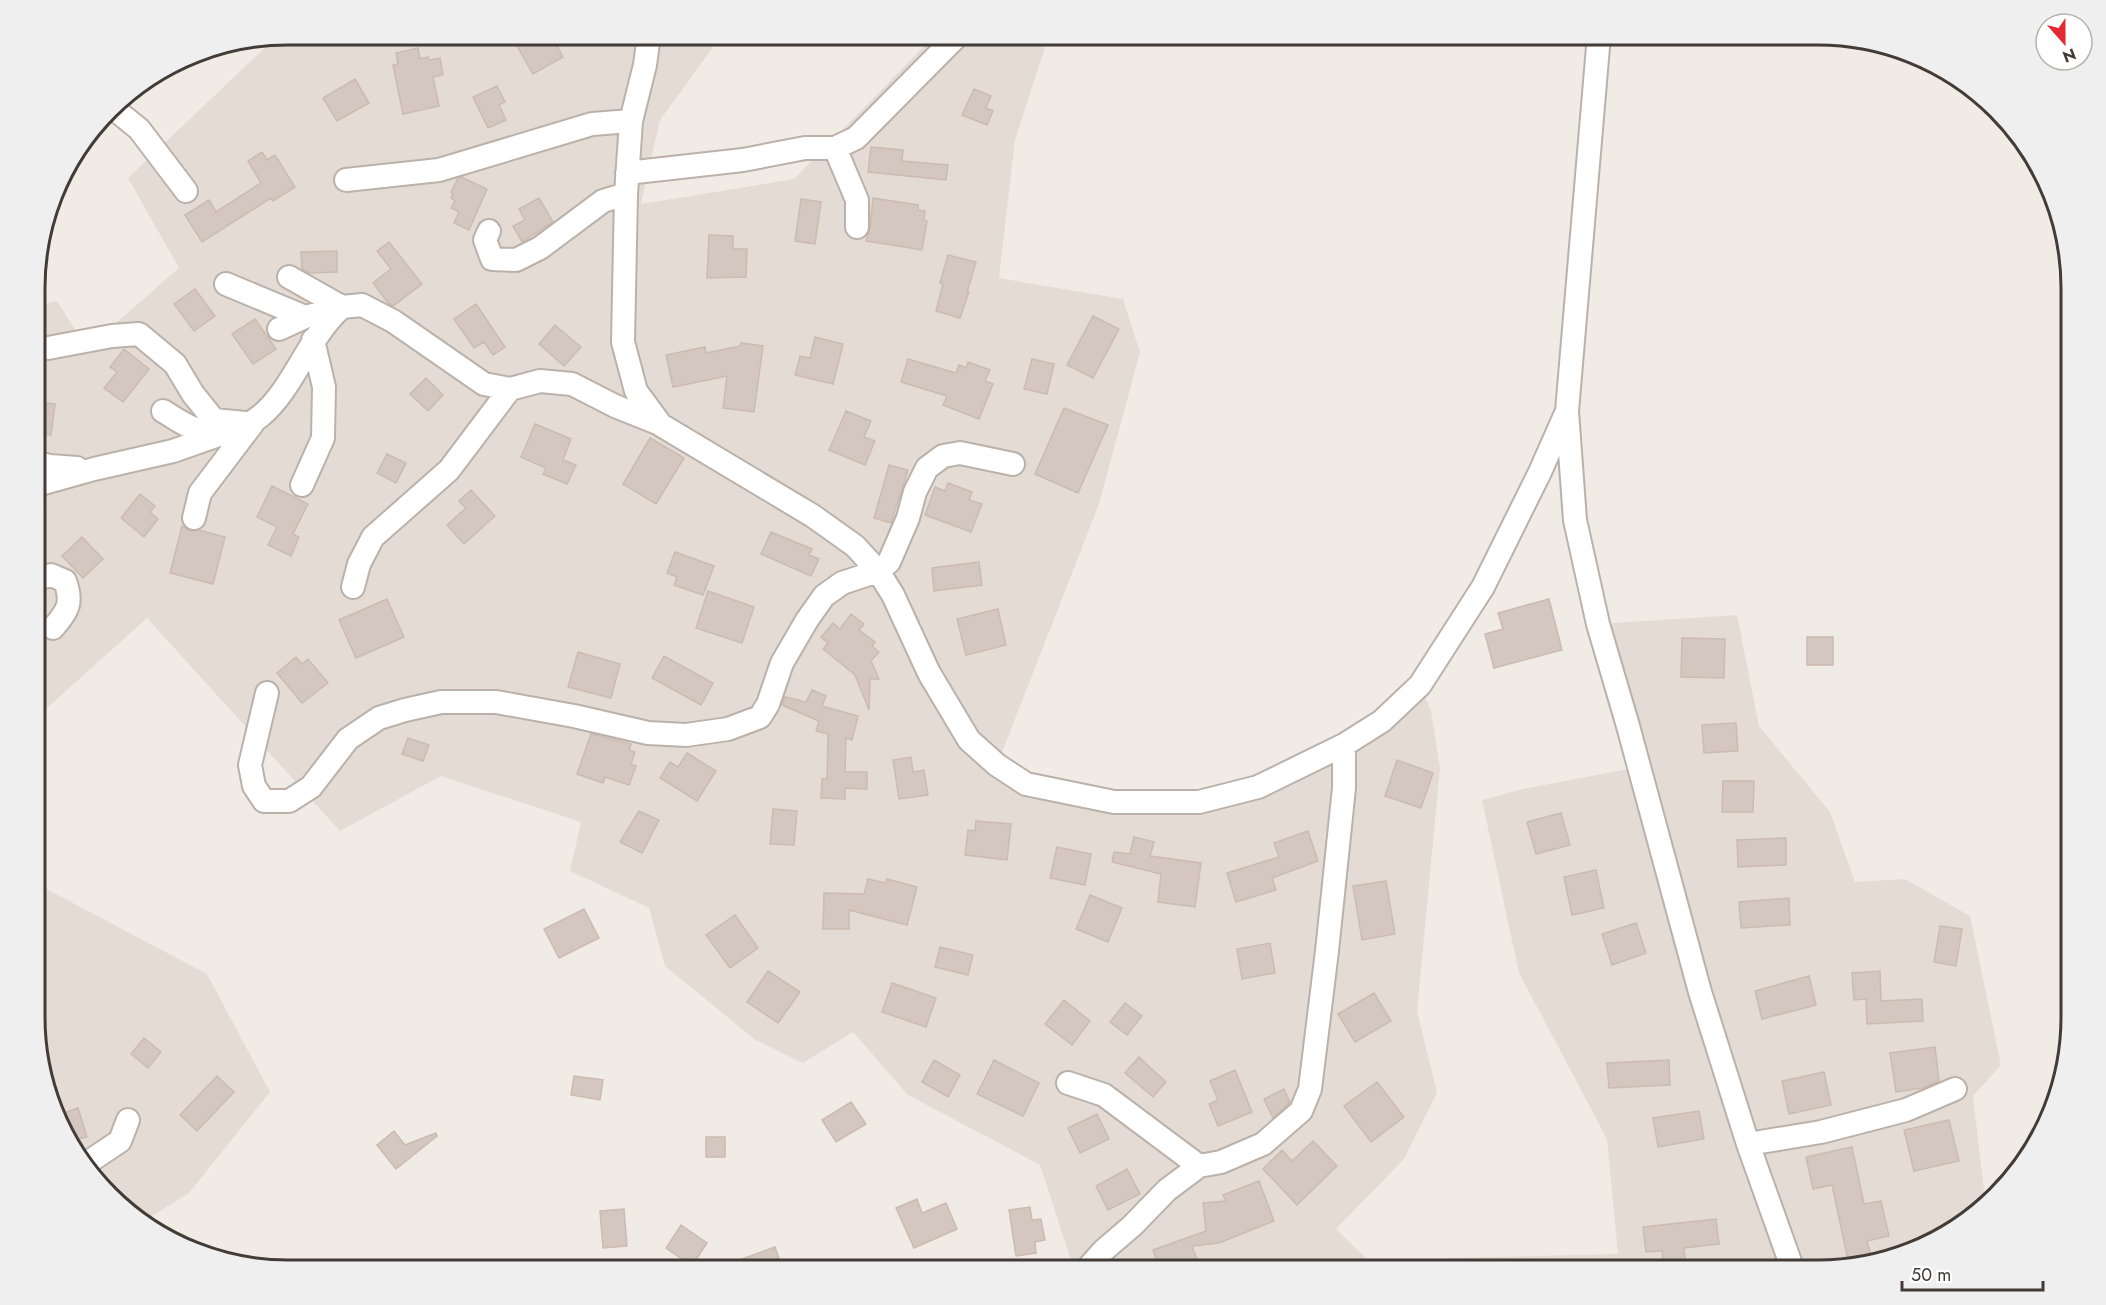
<svg xmlns="http://www.w3.org/2000/svg" width="2106" height="1305" viewBox="0 0 2106 1305" font-family="Jost,sans-serif">
<rect width="100%" height="100%" fill="#f1ebe6"/>
<path fill="#e4dcd4" d="M 288,35 L 722,35 L 660,120 L 641,204 L 794,179 L 935,35 L 1049,35 L 1015,140 L 999,278 L 1123,299 L 1140,352 L 1099,504 L 997,765 L 1114,802 L 1258,787 L 1420,685 L 1431,711 L 1440,768 L 1417,1011 L 1437,1093 L 1404,1159 L 1336,1229 L 1378,1270 L 1067,1270 L 1071,1260 L 1040,1165 L 908,1095 L 853,1032 L 803,1063 L 754,1039 L 665,966 L 649,908 L 570,871 L 581,822 L 441,776 L 340,831 L 147,618 L 37,717 L 37,305 L 57,301 L 87,348 L 179,268 L 128,178 L 276,37 Z
M 1737,615 L 1759,726 L 1830,812 L 1855,882 L 1905,879 L 1970,916 L 2001,1065 L 1973,1096 L 1985,1199 L 1944,1237 L 1834,1270 L 1446,1270 L 1446,1258 L 1618,1254 L 1607,1139 L 1519,973 L 1482,800 L 1523,789 L 1639,767 L 1598,624 Z
M 37,884 L 207,974 L 270,1092 L 189,1193 L 142,1222 L 77,1158 L 37,1050 Z"/>
<path fill="#d4c7bf" stroke="#cbbbb0" stroke-width="1.5" d="M 510,34 L 551,35 L 563,57 L 533,74 Z
M 418,48 L 420,59 L 428,57 L 429,60 L 440,58 L 443,75 L 433,77 L 439,106 L 403,114 L 393,65 L 398,64 L 396,53 Z
M 355,79 L 369,103 L 337,121 L 323,98 Z
M 497,86 L 505,102 L 499,105 L 506,120 L 488,128 L 473,97 Z
M 974,89 L 991,96 L 986,108 L 993,111 L 987,125 L 962,115 Z
M 871,147 L 903,150 L 902,161 L 948,165 L 946,180 L 868,172 Z
M 262,152 L 267,160 L 275,155 L 295,187 L 273,201 L 271,198 L 202,242 L 185,215 L 209,200 L 216,212 L 261,183 L 248,161 Z
M 461,177 L 487,189 L 469,230 L 454,223 L 459,212 L 451,208 L 455,201 L 451,198 L 453,193 L 451,192 L 458,178 Z
M 539,198 L 553,222 L 522,242 L 513,226 L 525,220 L 519,209 Z
M 873,198 L 918,205 L 918,210 L 925,211 L 924,220 L 927,221 L 922,250 L 866,241 L 870,228 Z
M 801,199 L 821,202 L 815,244 L 795,241 Z
M 709,235 L 733,236 L 733,249 L 747,249 L 746,277 L 707,278 Z
M 389,242 L 422,284 L 393,306 L 388,303 L 373,283 L 391,269 L 377,251 Z
M 337,251 L 337,272 L 310,273 L 302,269 L 301,252 Z
M 948,255 L 976,262 L 967,292 L 969,292 L 960,318 L 936,311 L 943,284 L 940,283 Z
M 195,289 L 215,316 L 194,331 L 174,304 Z
M 476,304 L 505,347 L 493,355 L 484,342 L 474,348 L 454,319 Z
M 1093,316 L 1119,329 L 1093,378 L 1067,365 Z
M 255,319 L 276,349 L 253,364 L 232,334 Z
M 555,325 L 581,347 L 564,366 L 539,344 Z
M 815,337 L 843,344 L 833,384 L 795,375 L 800,356 L 810,358 Z
M 741,343 L 763,346 L 754,412 L 723,408 L 727,376 L 673,387 L 666,355 L 705,347 L 706,353 L 740,346 Z
M 124,349 L 149,369 L 123,402 L 104,388 L 117,372 L 110,367 Z
M 908,359 L 956,373 L 959,365 L 966,368 L 968,362 L 990,370 L 985,381 L 993,384 L 979,419 L 943,405 L 947,396 L 901,382 Z
M 1032,359 L 1054,364 L 1047,394 L 1024,389 Z
M 426,378 L 443,395 L 428,411 L 410,394 Z
M 37,402 L 55,404 L 51,435 L 37,433 Z
M 1064,408 L 1108,425 L 1078,493 L 1035,474 Z
M 846,411 L 871,421 L 864,437 L 875,441 L 865,465 L 829,450 Z
M 535,424 L 571,439 L 563,460 L 576,465 L 567,484 L 543,474 L 546,468 L 521,457 Z
M 650,438 L 684,458 L 656,504 L 623,484 Z
M 387,454 L 406,463 L 396,483 L 377,473 Z
M 889,465 L 908,470 L 891,523 L 874,518 Z
M 948,483 L 972,492 L 969,500 L 982,504 L 971,532 L 925,515 L 935,487 L 945,491 Z
M 272,486 L 308,504 L 293,534 L 299,537 L 291,556 L 268,545 L 277,527 L 257,517 Z
M 471,490 L 495,516 L 464,544 L 447,525 L 466,508 L 459,501 Z
M 140,494 L 155,506 L 150,512 L 158,519 L 144,537 L 121,518 Z
M 182,526 L 190,531 L 199,530 L 225,537 L 213,584 L 170,573 Z
M 771,532 L 812,549 L 809,555 L 819,559 L 811,576 L 761,554 Z
M 82,537 L 103,559 L 83,578 L 62,556 Z
M 675,552 L 714,566 L 703,595 L 674,585 L 677,577 L 667,573 Z
M 979,562 L 982,585 L 934,591 L 932,568 Z
M 708,591 L 754,607 L 742,643 L 696,628 Z
M 387,599 L 404,637 L 356,658 L 339,620 Z
M 1549,599 L 1562,650 L 1494,668 L 1485,634 L 1503,629 L 1498,613 Z
M 998,609 L 1006,645 L 966,655 L 957,619 Z
M 851,614 L 864,624 L 859,630 L 875,642 L 872,646 L 879,652 L 871,661 L 879,679 L 870,679 L 869,710 L 855,675 L 823,649 L 828,643 L 821,637 L 833,623 L 840,629 Z
M 1807,637 L 1833,637 L 1833,665 L 1807,665 Z
M 1682,638 L 1725,639 L 1724,678 L 1681,677 Z
M 578,652 L 620,664 L 611,698 L 568,687 Z
M 664,656 L 713,683 L 701,705 L 652,678 Z
M 296,657 L 302,664 L 308,659 L 328,683 L 302,703 L 277,673 Z
M 812,690 L 826,696 L 822,706 L 858,716 L 852,740 L 846,738 L 845,772 L 867,772 L 867,789 L 845,788 L 845,799 L 821,798 L 822,779 L 827,779 L 828,734 L 816,731 L 819,721 L 782,705 L 785,697 L 806,702 Z
M 1736,723 L 1738,751 L 1704,753 L 1702,725 Z
M 591,734 L 631,744 L 629,750 L 635,752 L 631,764 L 636,766 L 629,785 L 605,777 L 603,783 L 577,774 Z
M 408,738 L 429,745 L 423,761 L 402,754 Z
M 687,753 L 716,771 L 697,801 L 660,778 L 670,762 L 678,767 Z
M 911,757 L 913,772 L 924,770 L 928,795 L 899,799 L 893,760 Z
M 1397,760 L 1433,773 L 1421,808 L 1385,796 Z
M 1723,781 L 1754,781 L 1753,812 L 1722,812 Z
M 773,809 L 797,811 L 794,845 L 770,844 Z
M 639,811 L 659,820 L 642,853 L 620,842 Z
M 1561,813 L 1570,845 L 1536,854 L 1527,822 Z
M 976,821 L 1011,824 L 1007,860 L 965,855 L 968,830 L 975,831 Z
M 1308,831 L 1318,861 L 1272,878 L 1276,890 L 1236,902 L 1227,873 L 1279,857 L 1274,843 Z
M 1134,837 L 1154,842 L 1150,856 L 1201,863 L 1195,907 L 1158,902 L 1161,874 L 1112,862 L 1114,852 L 1130,854 Z
M 1786,838 L 1786,865 L 1738,867 L 1737,840 Z
M 1057,847 L 1091,854 L 1085,885 L 1050,878 Z
M 1596,870 L 1604,908 L 1572,915 L 1564,877 Z
M 868,879 L 885,883 L 887,879 L 917,887 L 907,925 L 849,910 L 849,929 L 823,929 L 824,893 L 864,894 Z
M 1386,881 L 1395,934 L 1362,940 L 1353,886 Z
M 1090,895 L 1122,908 L 1108,942 L 1076,929 Z
M 1789,898 L 1790,925 L 1741,928 L 1739,902 Z
M 584,909 L 599,938 L 559,958 L 544,929 Z
M 735,915 L 758,948 L 730,968 L 706,935 Z
M 1636,923 L 1646,953 L 1612,965 L 1602,934 Z
M 1940,926 L 1962,929 L 1956,966 L 1934,962 Z
M 1270,943 L 1275,973 L 1242,979 L 1237,949 Z
M 940,947 L 973,955 L 968,975 L 935,967 Z
M 768,971 L 800,992 L 778,1023 L 747,1002 Z
M 1880,971 L 1881,1001 L 1922,999 L 1923,1021 L 1867,1024 L 1866,999 L 1854,1000 L 1852,973 Z
M 1809,976 L 1816,1005 L 1762,1019 L 1755,991 Z
M 892,983 L 936,998 L 926,1027 L 882,1012 Z
M 1374,993 L 1391,1021 L 1355,1042 L 1338,1014 Z
M 1064,1000 L 1090,1021 L 1072,1045 L 1045,1024 Z
M 1125,1003 L 1142,1016 L 1127,1035 L 1110,1022 Z
M 144,1038 L 161,1052 L 148,1068 L 131,1054 Z
M 1935,1047 L 1939,1081 L 1923,1088 L 1896,1092 L 1890,1053 Z
M 1139,1057 L 1166,1082 L 1153,1097 L 1125,1073 Z
M 934,1060 L 960,1075 L 948,1097 L 922,1082 Z
M 994,1060 L 1039,1083 L 1023,1116 L 977,1094 Z
M 1669,1060 L 1670,1085 L 1609,1088 L 1607,1063 Z
M 1235,1070 L 1252,1112 L 1218,1126 L 1209,1104 L 1218,1100 L 1210,1081 Z
M 1824,1072 L 1831,1105 L 1789,1114 L 1782,1081 Z
M 217,1076 L 234,1092 L 197,1131 L 180,1115 Z
M 574,1076 L 603,1080 L 600,1100 L 571,1095 Z
M 1377,1082 L 1404,1117 L 1371,1142 L 1344,1106 Z
M 1284,1089 L 1290,1102 L 1273,1118 L 1264,1099 Z
M 851,1102 L 866,1124 L 836,1142 L 822,1120 Z
M 78,1108 L 87,1137 L 71,1141 L 61,1114 Z
M 1699,1111 L 1704,1139 L 1658,1147 L 1653,1118 Z
M 1097,1114 L 1109,1139 L 1080,1153 L 1068,1128 Z
M 1949,1120 L 1959,1161 L 1914,1171 L 1904,1130 Z
M 394,1131 L 405,1145 L 436,1133 L 437,1136 L 396,1169 L 377,1145 Z
M 706,1137 L 725,1137 L 725,1157 L 706,1157 Z
M 1313,1141 L 1337,1166 L 1297,1205 L 1263,1169 L 1282,1150 L 1292,1161 Z
M 1852,1147 L 1864,1204 L 1881,1201 L 1889,1236 L 1867,1241 L 1872,1259 L 1849,1265 L 1832,1185 L 1813,1189 L 1806,1157 Z
M 1127,1169 L 1140,1194 L 1108,1210 L 1096,1186 Z
M 1259,1181 L 1274,1221 L 1219,1243 L 1192,1246 L 1201,1270 L 1160,1270 L 1153,1250 L 1206,1231 L 1203,1203 L 1226,1201 L 1223,1195 Z
M 917,1199 L 922,1213 L 946,1203 L 957,1229 L 914,1248 L 896,1208 Z
M 1030,1207 L 1032,1220 L 1041,1219 L 1045,1240 L 1035,1242 L 1036,1253 L 1016,1256 L 1009,1210 Z
M 624,1209 L 627,1246 L 603,1248 L 600,1211 Z
M 1716,1219 L 1719,1244 L 1684,1248 L 1686,1270 L 1664,1270 L 1662,1251 L 1646,1252 L 1643,1227 Z
M 681,1225 L 707,1243 L 692,1266 L 666,1248 Z
M 775,1247 L 783,1270 L 717,1270 L 717,1268 Z"/>
<g fill="none" stroke-linecap="round" stroke-linejoin="round">
<g stroke="#bbb1a9" stroke-width="26">
<path id="minor" d="M 649,35 L 645,65 L 631,121 L 626,194 L 623,342 L 636,391 L 661,425 L 813,516 L 855,546 L 878,571 L 893,595 L 929,673 L 969,740 L 997,765 L 1026,784 L 1114,802 L 1199,802 L 1258,787 L 1344,745 L 1382,721 L 1420,685 L 1483,587 L 1540,472 L 1567,411
M 1599,35 L 1567,411 L 1575,520 L 1598,624 L 1628,726 L 1700,992 L 1748,1144 L 1793,1270
M 113,108 L 139,129 L 186,191
M 835,148 L 856,138 L 958,35
M 627,173 L 743,160 L 805,148 L 835,148 L 857,200 L 857,227
M 346,180 L 439,170 L 592,124 L 631,121
M 489,231 L 485,240 L 492,259 L 516,260 L 540,248 L 603,201 L 626,194
M 289,277 L 342,307
M 226,284 L 305,317
M 279,329 L 305,317 L 342,307 L 362,305 L 393,321 L 484,384 L 510,389 L 540,381 L 572,384 L 615,406 L 660,424
M 48,348 L 112,336 L 139,334 L 175,364 L 193,394 L 214,420 L 245,423
M 163,411 C 173,417 185,426 196,429 C 281,449 293,350 341,308
M 37,463 L 50,466 L 77,468
M 37,485 L 94,469 L 173,451 L 253,423 L 200,493 L 194,518
M 302,485 L 323,438 L 324,387 L 313,340
M 37,579 L 51,575 L 65,581 C 73,603 68,611 53,628
M 353,587 L 359,564 L 373,537 L 449,470 L 510,389
M 267,693 L 250,765 L 254,786 L 264,801 L 289,801 L 311,787 L 348,739 L 379,718 L 405,710 L 441,702 L 496,702 L 574,716 L 648,733 L 686,735 L 728,729 L 760,717 L 768,704 L 782,663 L 807,620 L 824,596 L 842,583 L 878,571 L 889,562 L 908,518 L 915,492 L 927,468 L 943,456 L 960,453 L 1013,464
M 1068,1083 L 1104,1095 L 1199,1166 L 1221,1162 L 1263,1144 L 1301,1111 L 1310,1089 L 1327,951 L 1344,788 L 1344,745
M 1748,1144 L 1821,1132 L 1906,1110 L 1955,1089
M 84,1165 L 120,1141 L 128,1120
M 1086,1270 L 1104,1250 L 1132,1226 L 1167,1190 L 1199,1166"/>
</g>
<use href="#minor" stroke="#fff" stroke-width="22"/>
</g>
<path d="M0 0H2106V1305H0ZM288 45H1818A243 243 0 0 1 2061 288V1017A243 243 0 0 1 1818 1260H288A243 243 0 0 1 45 1017V288A243 243 0 0 1 288 45Z" fill="#f0efef" fill-rule="evenodd"/>
<path fill="none" stroke="#433b36" stroke-width="3" d="M288 45H1818A243 243 0 0 1 2061 288V1017A243 243 0 0 1 1818 1260H288A243 243 0 0 1 45 1017V288A243 243 0 0 1 288 45Z"/>
<g transform="translate(2064 42) rotate(159)"><circle r="28" fill="#ffffff" stroke="#b4b1af" stroke-width="1.5"/>
<path d="M0-4.5L10 22L0 15L-10 22Z" fill="#e42935"/>
<text y="-9" font-size="16" font-weight="bold" text-anchor="middle" fill="#433b36">N</text>
</g>
<path d="M1902 1281v9h141v-9" fill="none" stroke="#433b36" stroke-width="3"/>
<text x="1911" y="1281" font-size="18" fill="#433b36" stroke="#ffffff" stroke-width="4.5" paint-order="stroke">50 m</text>
</svg>
